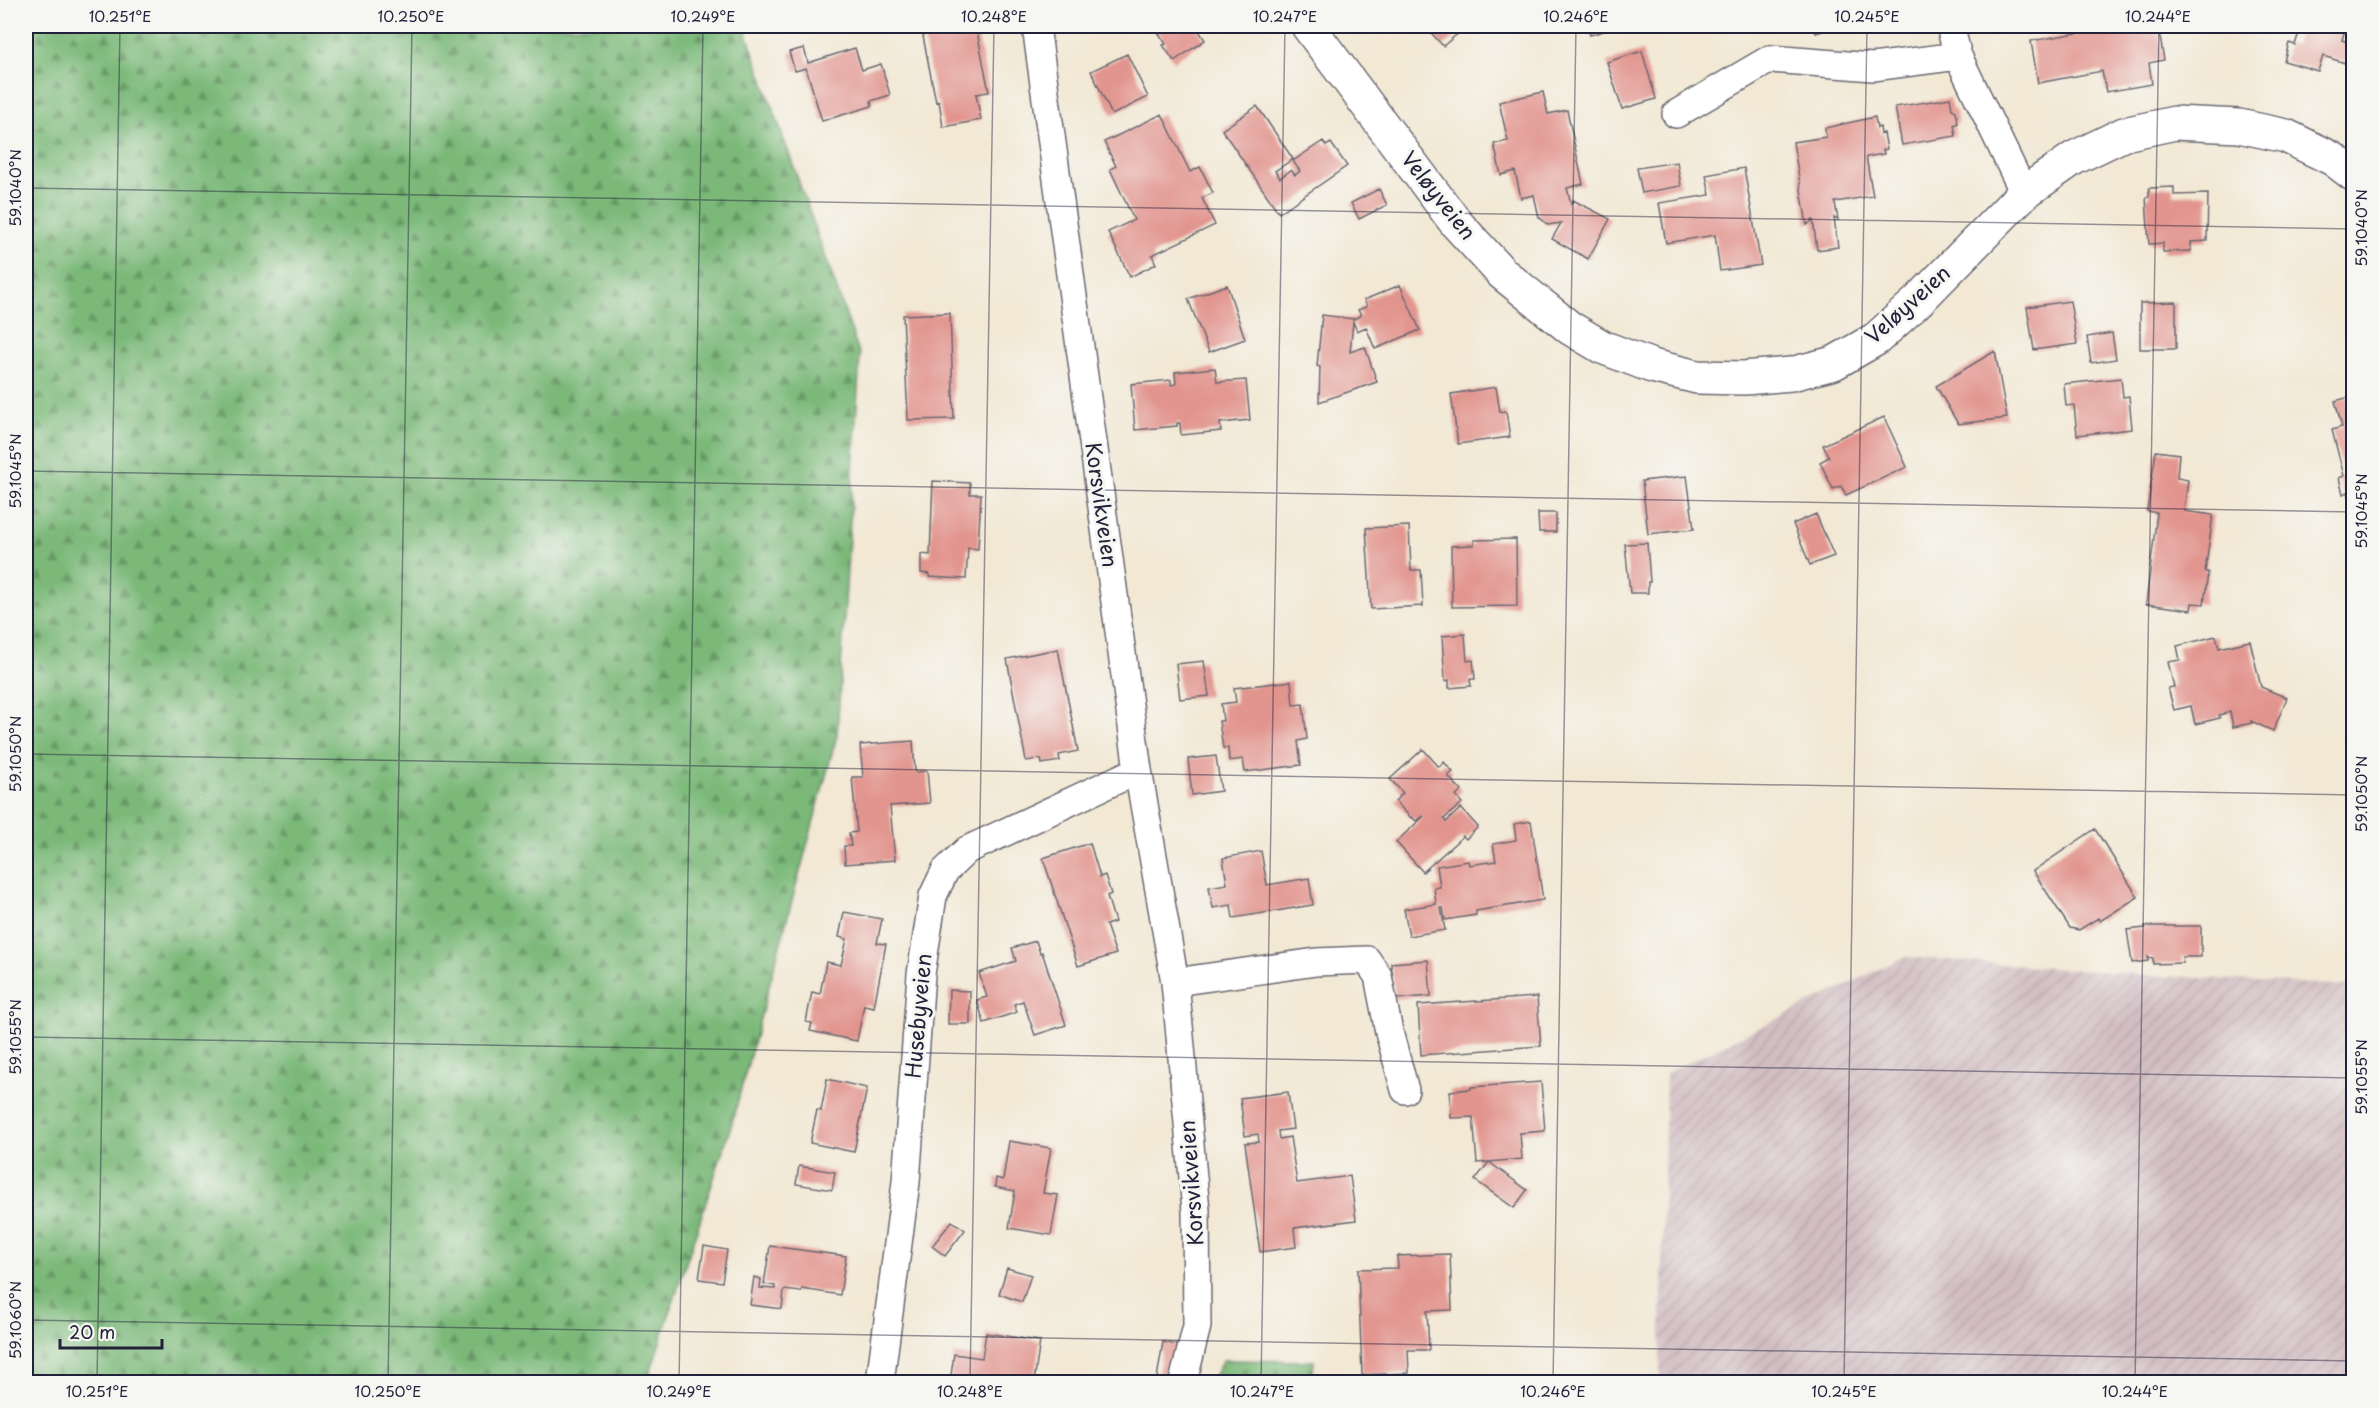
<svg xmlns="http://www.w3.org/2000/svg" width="2379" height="1408" viewBox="0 0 2379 1408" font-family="'Playpen Sans',sans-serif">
<defs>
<pattern id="industrial-furrows" width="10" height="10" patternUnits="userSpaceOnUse" patternTransform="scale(1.5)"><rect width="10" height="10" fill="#d2bec2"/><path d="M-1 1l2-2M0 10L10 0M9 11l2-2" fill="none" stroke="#b4a3a8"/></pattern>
<pattern id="forest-firs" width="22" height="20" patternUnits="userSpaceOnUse" patternTransform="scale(1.5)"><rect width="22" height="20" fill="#7cb979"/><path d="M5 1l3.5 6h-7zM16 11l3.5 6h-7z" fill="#659664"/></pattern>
</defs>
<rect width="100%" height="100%" fill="#f6f6f2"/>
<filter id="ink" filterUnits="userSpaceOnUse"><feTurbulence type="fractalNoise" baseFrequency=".0167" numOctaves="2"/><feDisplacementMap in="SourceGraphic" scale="12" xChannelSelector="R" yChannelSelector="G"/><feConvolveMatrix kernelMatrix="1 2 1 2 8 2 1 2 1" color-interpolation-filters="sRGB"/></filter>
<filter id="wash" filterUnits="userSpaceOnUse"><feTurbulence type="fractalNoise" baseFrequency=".008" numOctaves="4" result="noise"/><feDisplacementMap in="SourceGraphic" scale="24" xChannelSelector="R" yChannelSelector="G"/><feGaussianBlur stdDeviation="1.35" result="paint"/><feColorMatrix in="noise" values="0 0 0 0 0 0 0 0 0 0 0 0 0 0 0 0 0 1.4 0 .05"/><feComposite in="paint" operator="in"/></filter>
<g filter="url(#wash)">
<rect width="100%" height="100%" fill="#f2e8d4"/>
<path fill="url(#industrial-furrows)" d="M 1904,957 L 2162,976 L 2353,986 L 2353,1382 L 1656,1382 L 1660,1374 L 1666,1073 Z"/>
<path fill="url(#forest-firs)" stroke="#4f6e5a" stroke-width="1.5" d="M 26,26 L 744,26 L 860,355 L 837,735 L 731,1126 L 647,1382 L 26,1382 Z
M 1223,1360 L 1314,1361 L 1312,1382 L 1211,1382 Z"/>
<g id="blocks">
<path fill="#e2958f" d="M 921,26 L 976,26 L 989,92 L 976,94 L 981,120 L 943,127 L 939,101 L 936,102 Z
M 1154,26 L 1182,26 L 1184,28 L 1196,26 L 1205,40 L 1174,61 L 1163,45 L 1166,44 Z
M 1425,26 L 1467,26 L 1443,46 Z
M 1587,26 L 1620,26 L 1590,35 Z
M 1813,26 L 1837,26 L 1816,33 Z
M 2117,26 L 2158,26 L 2164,60 L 2149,63 L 2152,84 L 2106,92 L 2102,71 L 2038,83 L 2031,41 Z
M 2301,26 L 2346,26 L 2342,40 L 2350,43 L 2345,63 L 2323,56 L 2318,71 L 2284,61 L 2289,43 L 2295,45 Z
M 804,48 L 808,63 L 855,48 L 862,70 L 881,64 L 890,95 L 871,101 L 872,106 L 822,121 L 806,68 L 795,71 L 789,52 Z
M 1642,51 L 1656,99 L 1622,109 L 1607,62 Z
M 1127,54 L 1148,97 L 1112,115 L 1091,71 Z
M 1543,92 L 1548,114 L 1567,110 L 1583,184 L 1567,188 L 1571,204 L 1573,200 L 1610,219 L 1588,259 L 1552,239 L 1561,223 L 1548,225 L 1539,217 L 1534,195 L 1521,198 L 1515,171 L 1501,175 L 1494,144 L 1508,141 L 1499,102 Z
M 1950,98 L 1952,109 L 1956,111 L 1958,123 L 1954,125 L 1956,136 L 1902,145 L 1895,107 Z
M 1257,106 L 1293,159 L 1275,171 L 1280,178 L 1291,170 L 1295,175 L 1300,171 L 1293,161 L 1323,141 L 1326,146 L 1331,143 L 1347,166 L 1279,213 L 1222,130 Z
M 1162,114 L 1190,172 L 1200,167 L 1213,193 L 1202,198 L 1215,225 L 1152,255 L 1156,264 L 1130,277 L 1108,232 L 1134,220 L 1110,169 L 1116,166 L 1104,142 Z
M 1875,117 L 1877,128 L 1880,127 L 1881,134 L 1884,133 L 1887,149 L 1883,150 L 1884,154 L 1866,157 L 1873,196 L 1835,202 L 1838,220 L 1834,218 L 1838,247 L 1817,250 L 1813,220 L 1807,225 L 1793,142 L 1826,137 L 1825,128 Z
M 1677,162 L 1681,186 L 1642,193 L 1637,168 Z
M 1744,168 L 1761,265 L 1720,271 L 1715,235 L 1666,243 L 1659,203 L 1710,195 L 1706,175 Z
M 2174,187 L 2174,195 L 2208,194 L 2207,241 L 2191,242 L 2191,251 L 2163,252 L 2163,243 L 2149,244 L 2146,197 L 2149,197 L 2149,188 Z
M 1379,189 L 1387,205 L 1359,219 L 1351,203 Z
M 1227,285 L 1245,339 L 1209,352 L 1188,299 Z
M 1400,285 L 1420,330 L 1375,349 L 1366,327 L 1357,331 L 1353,322 L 1350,352 L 1365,347 L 1377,382 L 1319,402 L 1320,367 L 1317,366 L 1322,315 L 1354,319 L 1361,315 L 1358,310 L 1367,306 L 1364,300 Z
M 2070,301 L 2077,344 L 2034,350 L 2027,307 Z
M 2176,302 L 2176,349 L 2140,349 L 2140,303 Z
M 950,313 L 954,419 L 908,420 L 903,315 Z
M 2112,333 L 2116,359 L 2091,363 L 2087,337 Z
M 1995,351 L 2007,418 L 1958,424 L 1936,386 Z
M 1215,368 L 1217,382 L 1246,380 L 1250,420 L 1220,423 L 1221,431 L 1181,435 L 1180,423 L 1177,423 L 1177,426 L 1135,430 L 1131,384 L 1171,380 L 1171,385 L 1176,384 L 1175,372 Z
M 2121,378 L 2123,397 L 2129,396 L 2132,429 L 2077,435 L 2074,405 L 2066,406 L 2064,384 Z
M 1496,387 L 1500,412 L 1506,411 L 1510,437 L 1458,444 L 1451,394 Z
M 2354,396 L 2354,510 L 2353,510 L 2348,492 L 2343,494 L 2339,478 L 2344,476 L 2332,430 L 2342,427 L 2335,401 Z
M 1884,417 L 1907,467 L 1846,495 L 1841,486 L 1833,489 L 1820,462 L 1829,457 L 1823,445 Z
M 2156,451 L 2179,454 L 2177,478 L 2188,480 L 2184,511 L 2213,515 L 2205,572 L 2208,572 L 2204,604 L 2192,603 L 2191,610 L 2146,604 L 2157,513 L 2147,511 Z
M 1687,476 L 1694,529 L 1648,534 L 1642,481 Z
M 933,481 L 970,483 L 970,494 L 981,494 L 978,549 L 968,548 L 966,579 L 929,577 L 929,574 L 921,573 L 921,554 L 930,555 Z
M 1538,513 L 1556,513 L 1556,532 L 1539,532 Z
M 1816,514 L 1834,556 L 1810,565 L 1793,524 Z
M 1409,526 L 1411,570 L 1421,570 L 1423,606 L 1371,609 L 1366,528 Z
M 1516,539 L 1517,606 L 1452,607 L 1451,546 L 1474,545 L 1474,540 Z
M 1647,543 L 1650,582 L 1648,582 L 1648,593 L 1630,593 L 1625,544 Z
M 1465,634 L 1467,661 L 1473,660 L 1475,679 L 1470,679 L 1471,686 L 1449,688 L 1449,680 L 1445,681 L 1442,636 Z
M 2216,636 L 2219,648 L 2250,641 L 2261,687 L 2287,698 L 2273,731 L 2251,721 L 2252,723 L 2233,727 L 2230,712 L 2219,715 L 2220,718 L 2195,724 L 2191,706 L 2174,710 L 2168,688 L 2174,687 L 2168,662 L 2180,660 L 2177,646 Z
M 1058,649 L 1078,751 L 1059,755 L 1060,761 L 1042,764 L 1041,759 L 1026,761 L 1007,659 Z
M 1204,661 L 1209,696 L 1180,699 L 1176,664 Z
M 1291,681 L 1293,705 L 1303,704 L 1307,739 L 1298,741 L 1301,765 L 1245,772 L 1243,759 L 1229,761 L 1228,748 L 1223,748 L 1219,721 L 1223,721 L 1221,704 L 1236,702 L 1234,688 Z
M 913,741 L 915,772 L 927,771 L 930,803 L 890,806 L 895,860 L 845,864 L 844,846 L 851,846 L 849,833 L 857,832 L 852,777 L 863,777 L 860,745 Z
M 1423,749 L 1439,767 L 1444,762 L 1453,772 L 1448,776 L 1462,791 L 1456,796 L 1462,803 L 1444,819 L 1446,822 L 1461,808 L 1478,827 L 1466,839 L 1463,836 L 1423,872 L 1396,842 L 1424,816 L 1416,821 L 1412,817 L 1411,818 L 1395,801 L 1403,793 L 1390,779 Z
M 1216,756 L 1221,791 L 1192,795 L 1188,759 Z
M 1531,821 L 1543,900 L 1476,911 L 1476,915 L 1445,920 L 1443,908 L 1441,908 L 1445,930 L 1409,936 L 1404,909 L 1436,904 L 1434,888 L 1440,887 L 1437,866 L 1468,861 L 1469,865 L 1496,861 L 1493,844 L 1516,840 L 1514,824 Z
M 2095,829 L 2138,897 L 2100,921 L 2098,918 L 2079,930 L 2070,928 L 2033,871 Z
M 1090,843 L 1100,877 L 1105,875 L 1111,894 L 1107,896 L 1115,922 L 1106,925 L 1116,954 L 1078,966 L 1043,858 Z
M 1261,851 L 1267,885 L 1309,878 L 1313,905 L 1233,918 L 1231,905 L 1213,908 L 1209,887 L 1227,884 L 1223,858 Z
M 844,912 L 882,919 L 877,943 L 886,944 L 874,1007 L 864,1005 L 857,1041 L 810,1031 L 812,1023 L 806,1022 L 812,992 L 820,994 L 826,962 L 841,965 L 847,939 L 839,937 Z
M 2145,926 L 2201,926 L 2201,957 L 2182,957 L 2183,963 L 2153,964 L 2153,958 L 2148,957 L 2148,961 L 2132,963 L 2127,930 L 2145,928 Z
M 1036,941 L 1040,953 L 1042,952 L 1066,1025 L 1035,1035 L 1023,1001 L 1014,1004 L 1017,1012 L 984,1023 L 977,1000 L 987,997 L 979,973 L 1016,961 L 1012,948 Z
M 1428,960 L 1431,996 L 1395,999 L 1391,963 Z
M 949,990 L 970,991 L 970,1024 L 948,1024 Z
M 1537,997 L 1541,1046 L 1421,1055 L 1418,1005 Z
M 827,1079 L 867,1088 L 854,1152 L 810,1143 L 817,1110 L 821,1111 Z
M 1541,1082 L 1545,1131 L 1520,1133 L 1522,1159 L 1477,1163 L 1473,1117 L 1451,1118 L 1450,1091 L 1471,1089 L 1471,1087 Z
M 1288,1092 L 1293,1129 L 1278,1131 L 1279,1139 L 1290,1137 L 1297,1183 L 1350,1176 L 1356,1220 L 1294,1228 L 1296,1247 L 1260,1252 L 1245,1143 L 1259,1142 L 1258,1134 L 1245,1136 L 1240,1098 Z
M 1009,1141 L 1051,1148 L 1043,1193 L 1058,1195 L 1051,1235 L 1009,1228 L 1015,1191 L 995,1187 L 996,1178 L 1003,1180 Z
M 1489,1162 L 1527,1190 L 1514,1208 L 1475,1180 Z
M 799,1166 L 835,1172 L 832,1190 L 796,1184 Z
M 952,1221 L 965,1230 L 945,1256 L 932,1246 Z
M 704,1246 L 727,1250 L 722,1282 L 699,1279 Z
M 770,1246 L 846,1256 L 840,1295 L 802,1289 L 801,1292 L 784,1290 L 782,1309 L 750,1305 L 754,1277 L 761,1279 L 760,1288 L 775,1289 L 775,1286 L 764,1284 Z
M 1450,1254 L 1452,1310 L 1427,1311 L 1429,1350 L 1408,1350 L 1409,1373 L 1362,1375 L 1358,1269 L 1398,1268 L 1397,1256 Z
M 1007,1268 L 1031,1275 L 1022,1302 L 999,1294 Z
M 986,1333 L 1040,1341 L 1034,1382 L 950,1382 L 954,1354 L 982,1358 Z
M 1163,1342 L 1183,1346 L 1177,1382 L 1157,1378 Z"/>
</g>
</g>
<g filter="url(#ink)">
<use href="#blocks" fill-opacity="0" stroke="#6b6771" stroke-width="1.5"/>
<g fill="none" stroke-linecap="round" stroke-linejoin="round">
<g stroke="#6b6771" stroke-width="30">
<path id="minor" d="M 1036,26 L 1138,770 L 1175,982 L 1196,1210 L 1197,1326 L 1183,1382
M 1950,26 L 1958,56 L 2024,193
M 1676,114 L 1770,59 L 1873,67 L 1958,56
M 1175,982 L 1316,962 L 1367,960 L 1378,976 L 1389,1032 L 1405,1090
M 880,1382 L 906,1182 L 921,974 L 933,896 L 945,871 L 967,850 L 1138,770"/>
</g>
<g stroke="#6b6771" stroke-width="36">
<path id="secondary" d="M 1308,26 L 1456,223 L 1503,274 L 1570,328 L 1602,347 L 1652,366 L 1697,377 L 1744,378 L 1791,374 L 1834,363 L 1876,339 L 1918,301 L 2024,193 L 2074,158 L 2124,134 L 2175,123 L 2239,126 L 2286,136 L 2333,159 L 2354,175"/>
</g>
<use href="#minor" stroke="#fff" stroke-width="27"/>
<use href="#secondary" stroke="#fff" stroke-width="33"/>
</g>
</g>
<path fill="none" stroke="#22223b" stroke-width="1.5" stroke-opacity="0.45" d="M 26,188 L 2354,229M 26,471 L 2354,512M 26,754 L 2354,795M 26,1037 L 2354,1078M 26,1320 L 2354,1361M 97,1382 L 120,26M 388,1382 L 412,26M 679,1382 L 703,26M 970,1382 L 994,26M 1261,1382 L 1285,26M 1553,1382 L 1576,26M 1844,1382 L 1867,26M 2135,1382 L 2159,26"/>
<g text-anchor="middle" stroke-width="6" stroke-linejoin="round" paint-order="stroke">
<g font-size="21" fill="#22223b" stroke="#f6f6f2">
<text transform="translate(1438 196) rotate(52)" y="7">Veløyveien</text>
<text transform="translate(1908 305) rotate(-42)" y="7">Veløyveien</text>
<text transform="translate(1101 505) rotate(82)" y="7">Korsvikveien</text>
<text transform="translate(919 1016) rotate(-85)" y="7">Husebyveien</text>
<text transform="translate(1192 1183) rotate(-94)" y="7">Korsvikveien</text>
</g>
</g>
<rect width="2379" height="1408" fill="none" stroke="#f6f6f2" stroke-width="66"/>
<path d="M60 1339v9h102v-9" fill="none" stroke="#22223b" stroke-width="3"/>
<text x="69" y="1339" font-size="18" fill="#22223b" stroke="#f6f6f2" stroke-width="4.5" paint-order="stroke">20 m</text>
<rect x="33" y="33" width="2313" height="1342" fill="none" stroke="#22223b" stroke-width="2"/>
<g font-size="15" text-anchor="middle" fill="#22223b">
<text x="120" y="22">10.251°E</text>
<text x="411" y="22">10.250°E</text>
<text x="703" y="22">10.249°E</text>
<text x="994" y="22">10.248°E</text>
<text x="1285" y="22">10.247°E</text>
<text x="1576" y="22">10.246°E</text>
<text x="1867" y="22">10.245°E</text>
<text x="2158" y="22">10.244°E</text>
<text transform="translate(16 188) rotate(-90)" y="5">59.1040°N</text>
<text transform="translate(2362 228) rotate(-90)" y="5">59.1040°N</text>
<text transform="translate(16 471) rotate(-90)" y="5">59.1045°N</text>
<text transform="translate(2362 511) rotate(-90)" y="5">59.1045°N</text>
<text transform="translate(16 754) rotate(-90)" y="5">59.1050°N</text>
<text transform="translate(2362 794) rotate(-90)" y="5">59.1050°N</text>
<text transform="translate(16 1037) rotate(-90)" y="5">59.1055°N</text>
<text transform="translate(2362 1077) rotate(-90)" y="5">59.1055°N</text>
<text transform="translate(16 1320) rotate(-90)" y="5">59.1060°N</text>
<text x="97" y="1397">10.251°E</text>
<text x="388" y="1397">10.250°E</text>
<text x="679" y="1397">10.249°E</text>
<text x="970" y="1397">10.248°E</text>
<text x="1262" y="1397">10.247°E</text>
<text x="1553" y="1397">10.246°E</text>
<text x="1844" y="1397">10.245°E</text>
<text x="2135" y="1397">10.244°E</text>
</g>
</svg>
